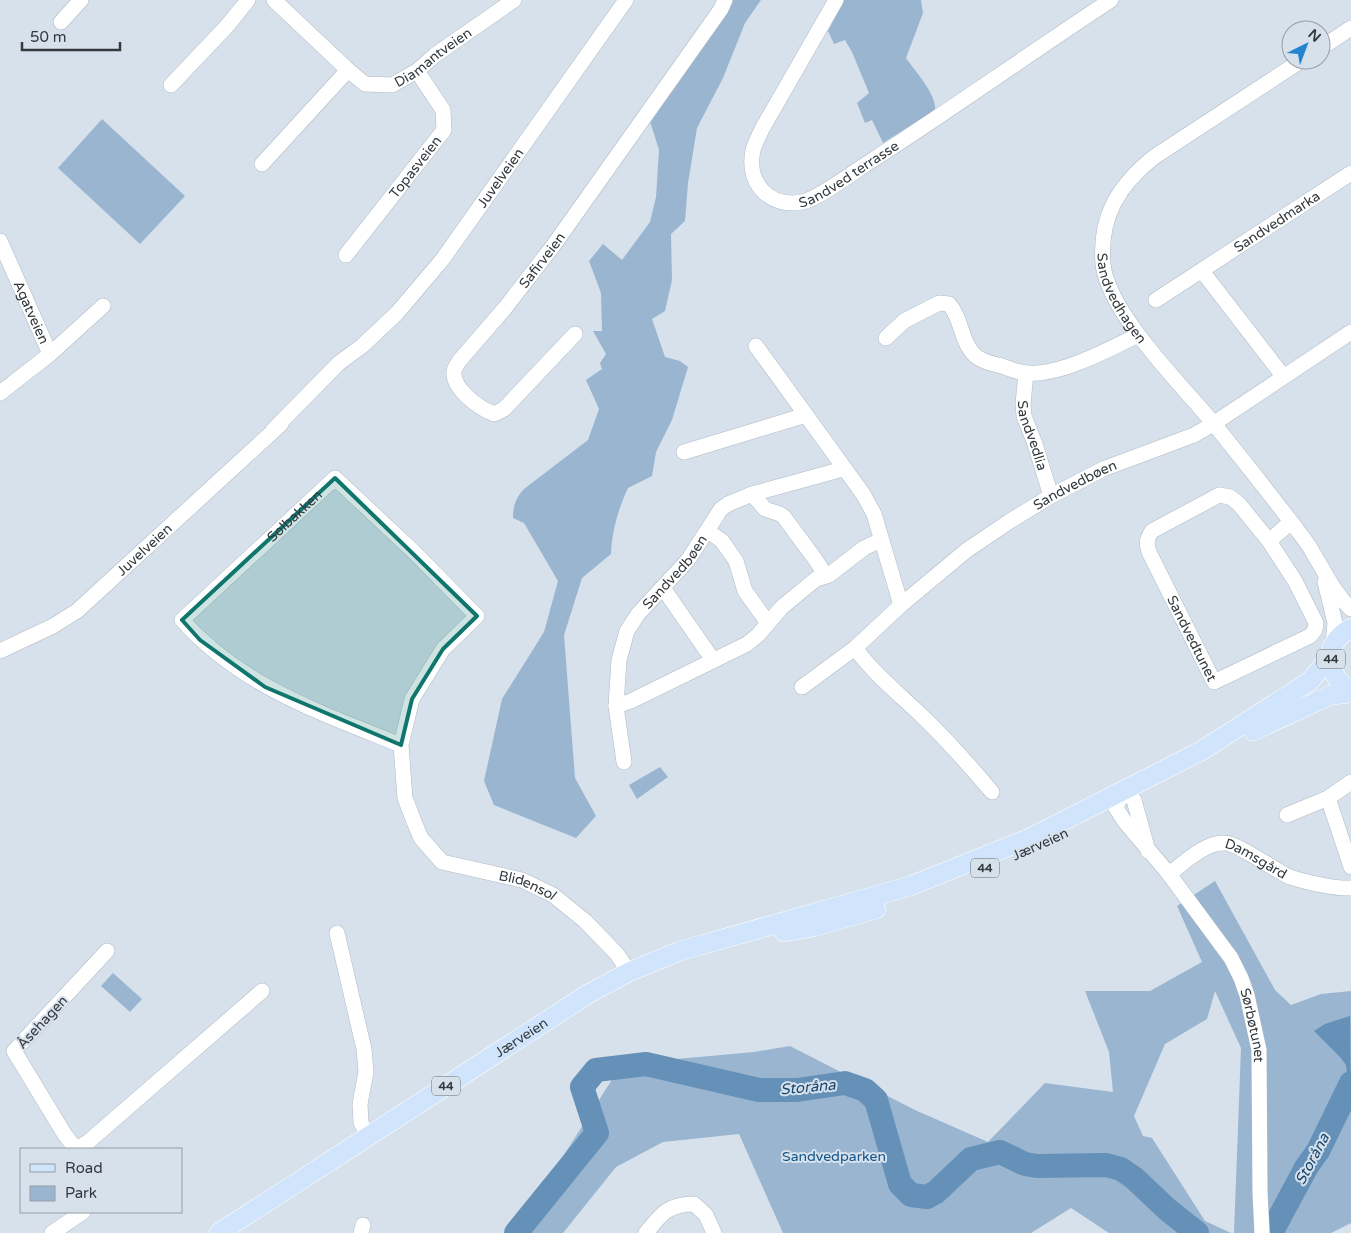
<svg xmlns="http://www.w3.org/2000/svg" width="1351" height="1233" viewBox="0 0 1351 1233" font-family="'Varela Round',sans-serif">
<rect width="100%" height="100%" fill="#d7e1ec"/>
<path fill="#99b5d0" d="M 727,0 L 761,0 L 745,23 L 723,78 L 697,128 L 688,183 L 685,221 L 671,234 L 672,280 L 665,311 L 652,319 L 665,357 L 680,361 L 688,367 L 672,420 L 656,452 L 652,476 L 628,488 C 618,510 612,530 611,554 L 582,578 L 564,635 L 575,778 L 596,816 L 576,838 L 494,805 L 484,781 L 502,699 L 544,632 L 558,581 L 524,523 L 513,518 C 513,505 516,498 524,489 L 588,440 L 599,409 L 586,380 L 602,369 L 600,363 L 606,354 L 593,331 L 602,331 L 601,293 L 589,261 L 603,244 L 622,260 L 650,222 L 656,197 L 659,150 L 648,115 Z
M 844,0 L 921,0 L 923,13 L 906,58 C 915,71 937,95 935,110 L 883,143 L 872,120 L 865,123 L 857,103 L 869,93 L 852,52 L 845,40 L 834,44 L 828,31 Z
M 102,119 L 185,196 L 140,244 L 58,168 Z
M 660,767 L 668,777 L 637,799 L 629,785 Z
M 1215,881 L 1275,990 L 1291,1005 L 1321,994 L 1351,991 L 1351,1223 L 1331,1233 L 1234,1233 L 1241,1048 L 1215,991 L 1207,1019 L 1165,1044 L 1134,1116 L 1143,1136 L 1152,1138 L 1205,1221 L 1231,1233 L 1109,1233 L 1071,1208 L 1031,1233 L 783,1233 L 739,1134 L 663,1142 L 616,1167 L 563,1233 L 514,1233 L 622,1064 L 754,1052 L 790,1046 L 915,1110 L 988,1142 L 1045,1083 L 1113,1092 L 1109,1052 L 1085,991 L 1150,991 L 1202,962 L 1177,906 Z
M 113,973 L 142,999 L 130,1012 L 101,986 Z"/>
<path fill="#6590b8" d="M 1350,1016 L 1351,1103 L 1335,1133 L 1320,1155 L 1315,1147 L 1324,1132 L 1331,1099 L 1347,1073 L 1346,1065 L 1340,1057 L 1314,1031 L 1325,1024 Z"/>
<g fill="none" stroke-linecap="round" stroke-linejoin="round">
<path stroke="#6590b8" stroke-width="24" d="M 516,1233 L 597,1133 L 582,1087 L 596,1070 L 646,1064 L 759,1090 L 797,1090 L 845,1083 L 865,1090 L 876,1100 L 900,1184 L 911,1195 L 927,1197 L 936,1192 L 971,1159 L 1000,1152 L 1025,1164 L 1037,1166 L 1106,1165 L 1121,1169 L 1134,1178 L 1168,1210 L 1197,1233
M 1271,1233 L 1307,1166 L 1318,1151 L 1351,1083"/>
<g stroke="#afbac4" stroke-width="16">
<g id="minor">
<path d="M 274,0 L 348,70"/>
<path id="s1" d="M 836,0 L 762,129 C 759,136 755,143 753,150 C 746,183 769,208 802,202 C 818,199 855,171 871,161 C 952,109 1030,53 1111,0"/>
<path d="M 61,22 L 81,0"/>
<path d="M 1321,48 L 1351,28"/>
<path id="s2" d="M 1302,60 L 1154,157 C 1119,185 1099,216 1103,264 C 1108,313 1182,385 1214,424 C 1242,459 1271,495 1298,531 C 1303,538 1309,545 1313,553 C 1325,572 1334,593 1351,609"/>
<path d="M 171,85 L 227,26 L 248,0"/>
<path id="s3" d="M 262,164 L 348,70 L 365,84 L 392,85 L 417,71 L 435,55 L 514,0"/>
<path id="s4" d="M 0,241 L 50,354 L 0,393"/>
<path id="s5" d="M 346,255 L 444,130 L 443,110 L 417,71"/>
<path d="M 1202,271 L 1283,376"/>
<path id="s6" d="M 1156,300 L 1351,173"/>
<path id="s7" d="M 575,334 L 504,409 L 494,414 C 479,408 452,389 454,371 C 455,367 458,363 460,360 L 505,308 L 553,246 L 721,9 L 725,0"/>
<path d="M 886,338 L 904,321 L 939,303 L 949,304 C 962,318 961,345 977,357 C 983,362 994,364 1002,366 C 1010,369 1019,373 1028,373 C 1059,376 1110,349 1138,335"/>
<path d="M 756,346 L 806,415"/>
<path d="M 50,354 L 103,306"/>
<path id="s8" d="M 1026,373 L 1023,404 L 1024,416 L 1035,444 L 1051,496"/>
<path id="s9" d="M 273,430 L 339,363 L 362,346 L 397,313 L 442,260 L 626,0"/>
<path d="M 684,452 L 806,415 L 863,494 L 874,514 L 901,605"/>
<path d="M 752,494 L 765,509 L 780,514 L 784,517 L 815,559 L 826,576"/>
<path d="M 708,531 L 722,541 L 736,561 L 745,591 L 768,623"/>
<path id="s10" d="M 1269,541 L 1239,504 L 1230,497 L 1219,495 L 1152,531 C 1147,538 1146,543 1149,552 L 1214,682 L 1310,636 L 1315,630 L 1316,623 L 1295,581 L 1269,541 L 1291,522"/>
<path d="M 1325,582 L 1335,623 L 1333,645"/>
<path d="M 663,588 L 713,660"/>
<path d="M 855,648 C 874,674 899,694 922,716 C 947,740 970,766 992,792"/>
<path id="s11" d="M 0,651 L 53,626 L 77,611 L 281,424"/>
<path id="s12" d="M 802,687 L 855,648 L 901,605 L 967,550 L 1010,521 L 1051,496 L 1103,469 L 1194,435 L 1213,424 L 1351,332"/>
<path d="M 616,706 L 631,701 L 747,644 L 758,635 L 782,607 L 816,579 L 829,575 L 864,548 L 881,540"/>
<path id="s13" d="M 401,745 C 321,713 241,686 182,620 L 335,478 L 413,551 L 477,616 L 443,649 L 412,699 L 401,745 L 405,798 L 415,824 L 421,838 L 442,862 L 522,880 L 553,895 L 585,921 L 617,954 L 629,972"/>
<path id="s14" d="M 624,762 L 616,706 L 619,660 L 627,631 L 638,614 L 688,560 L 721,509 L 728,504 L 752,494 L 843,469"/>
<path d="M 1328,798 L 1351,867"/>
<path d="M 1287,815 L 1328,798 L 1351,782"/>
<path id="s15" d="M 1148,851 L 1134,800 L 1123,791 L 1116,808 L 1125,822 L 1169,874 L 1231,958 L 1241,978 L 1247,995 L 1259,1050 L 1260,1192 L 1262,1233"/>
<path id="s16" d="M 1169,874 C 1184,863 1205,842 1225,843 C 1237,843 1276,871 1290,877 C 1305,882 1336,889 1351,888"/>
<path d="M 337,933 L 364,1049 L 366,1072 L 360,1104 L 361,1123 L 368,1135"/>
<path d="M 107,951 L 14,1051 L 65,1135 L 76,1149 L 88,1142 L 262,991"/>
<path d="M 52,1233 L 83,1212"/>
<path d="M 361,1233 L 363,1225"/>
<path d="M 646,1233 C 661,1214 668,1204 694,1204 L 706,1215 L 714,1233"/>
</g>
</g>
<g stroke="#fff" stroke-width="20">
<g id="major">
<path d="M 1351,628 C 1344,632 1338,637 1334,644 C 1324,661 1335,682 1351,691"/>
<path d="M 1253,731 L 1331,695 L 1351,693"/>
<path d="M 784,932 L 813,927 L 876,909"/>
<path id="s17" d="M 219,1233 L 588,994 L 629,972 L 680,951 L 910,886 L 1030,838 L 1201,751 L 1234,730 L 1310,681 L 1331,656"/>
</g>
</g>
<use href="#minor" stroke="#fff" stroke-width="15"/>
<use href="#major" stroke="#d0e5fb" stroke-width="19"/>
</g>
<path fill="#0f766e" fill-opacity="0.2" stroke="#0f766e" stroke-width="4" stroke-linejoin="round" d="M 335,478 L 477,616 L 443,649 L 412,699 L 401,745 L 265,687 L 200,640 L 182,620 Z"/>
<g text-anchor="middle" stroke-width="4" stroke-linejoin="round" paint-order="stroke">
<g fill="#d7e1ec" stroke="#656b72" stroke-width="1">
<rect x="1317" y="649.5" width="28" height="19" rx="4"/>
<rect x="971" y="858.5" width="28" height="19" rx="4"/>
<rect x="432" y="1076.5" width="28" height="19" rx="4"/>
</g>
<g font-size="12" font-weight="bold" fill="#34393d">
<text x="1331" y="663">44</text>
<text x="985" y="872">44</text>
<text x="446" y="1090">44</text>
</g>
<g font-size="14" fill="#34393d" stroke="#d7e1ec">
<text dy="5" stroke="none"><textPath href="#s3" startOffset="226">Diamantveien</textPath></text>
<text dy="5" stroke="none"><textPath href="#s5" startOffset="112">Topasveien</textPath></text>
<text dy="5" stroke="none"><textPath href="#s1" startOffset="312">Sandved terrasse</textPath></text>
<text dy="5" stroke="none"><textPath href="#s9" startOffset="341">Juvelveien</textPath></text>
<text dy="5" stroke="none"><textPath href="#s6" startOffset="144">Sandvedmarka</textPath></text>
<text dy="5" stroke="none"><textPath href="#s7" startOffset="318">Safirveien</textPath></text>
<text dy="5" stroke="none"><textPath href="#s2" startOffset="340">Sandvedhagen</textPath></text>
<text dy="5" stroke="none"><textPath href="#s4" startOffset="78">Agatveien</textPath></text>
<text dy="5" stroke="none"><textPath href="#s8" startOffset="64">Sandvedlia</textPath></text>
<text dy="5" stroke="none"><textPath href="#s12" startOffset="341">Sandvedbøen</textPath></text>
<text dy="5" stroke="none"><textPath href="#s13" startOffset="408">Solbakken</textPath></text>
<text dy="5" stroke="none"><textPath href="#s11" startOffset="178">Juvelveien</textPath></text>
<text dy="5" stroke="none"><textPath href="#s14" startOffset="209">Sandvedbøen</textPath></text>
<text dy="5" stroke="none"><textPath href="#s10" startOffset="265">Sandvedtunet</textPath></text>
<text transform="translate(1040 844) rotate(-24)" y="5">Jærveien</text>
<text dy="5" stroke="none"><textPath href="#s16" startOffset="100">Damsgård</textPath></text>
<text dy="5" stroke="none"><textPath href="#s13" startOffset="1032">Blidensol</textPath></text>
<text transform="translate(42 1022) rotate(-47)" y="5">Åsehagen</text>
<text dy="5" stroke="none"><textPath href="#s15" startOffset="346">Sørbøtunet</textPath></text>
<text dy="5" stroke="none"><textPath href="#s17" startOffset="360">Jærveien</textPath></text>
</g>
<g font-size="14" fill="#125489" stroke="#d7e1ec">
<text x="834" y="1161">Sandvedparken</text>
</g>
<g font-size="15" font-style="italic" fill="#15456d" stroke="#d7e1ec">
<text transform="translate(808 1087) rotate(-5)" y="5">Storåna</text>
<text transform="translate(1312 1159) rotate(-62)" y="5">Storåna</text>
</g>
</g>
<rect x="20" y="1148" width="162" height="65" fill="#d7e1ec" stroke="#969ea6"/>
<rect x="30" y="1164" width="25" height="8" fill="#d0e5fb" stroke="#969ea6"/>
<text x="65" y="1173" font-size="15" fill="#34393d">Road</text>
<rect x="30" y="1186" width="25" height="15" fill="#99b5d0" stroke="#969ea6"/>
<text x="65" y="1198" font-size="15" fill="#34393d">Park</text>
<g transform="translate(1306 45) rotate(42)"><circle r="24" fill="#d7e1ec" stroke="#969ea6"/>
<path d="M0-4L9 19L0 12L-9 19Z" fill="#2484d0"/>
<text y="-8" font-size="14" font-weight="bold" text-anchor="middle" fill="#34393d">N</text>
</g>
<path d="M22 42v8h98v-8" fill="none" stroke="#34393d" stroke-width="2.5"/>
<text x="30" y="42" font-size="15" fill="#34393d" stroke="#d7e1ec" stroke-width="4" paint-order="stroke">50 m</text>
</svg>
